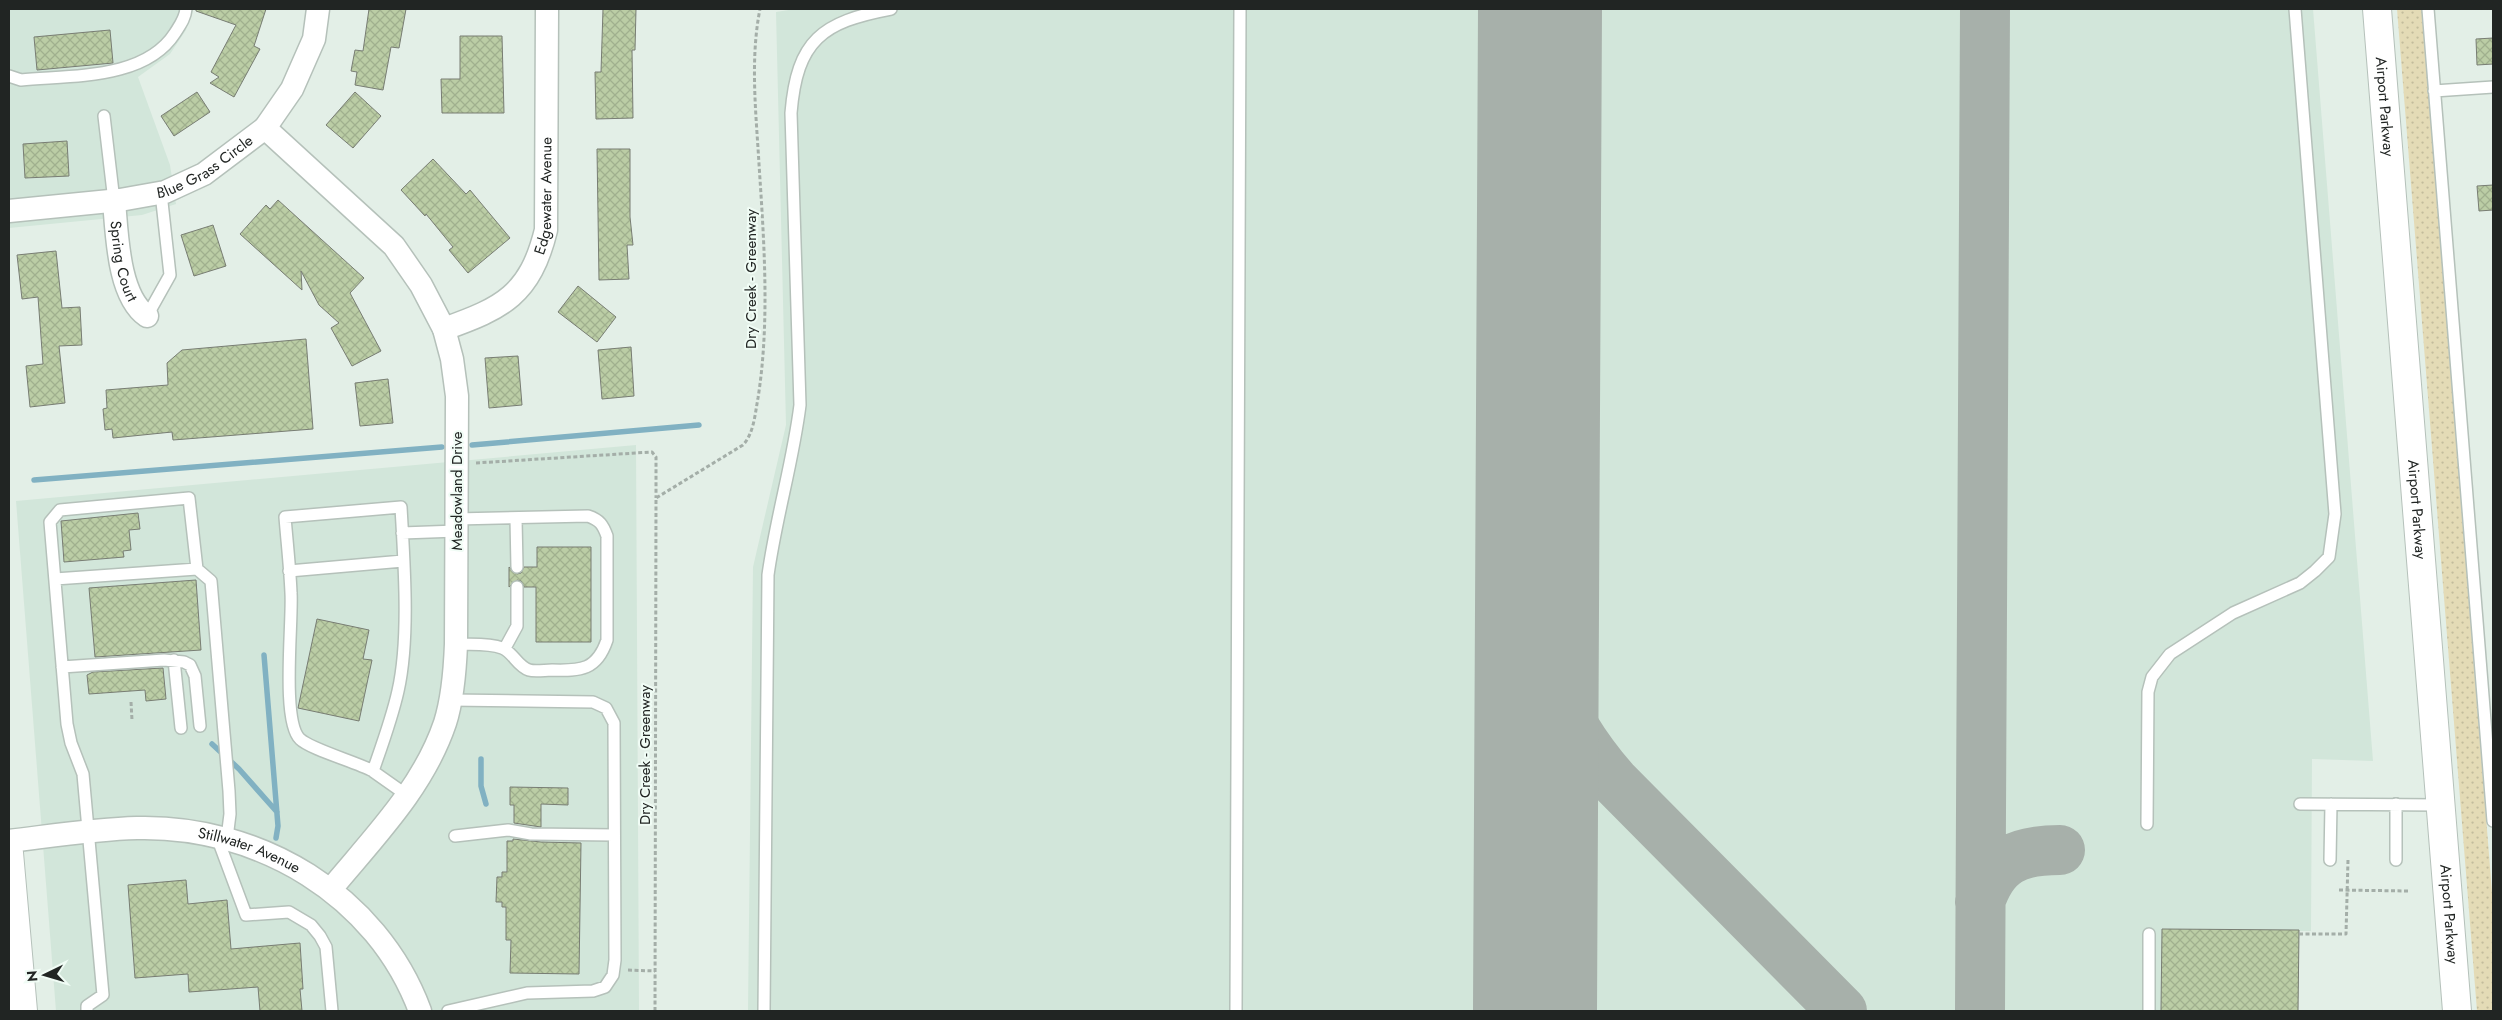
<svg xmlns="http://www.w3.org/2000/svg" width="2502" height="1020" viewBox="0 0 2502 1020" font-family="Jost,sans-serif">
<defs>
<pattern id="grass-dots" width="8" height="8" patternUnits="userSpaceOnUse" patternTransform="scale(1.25)"><rect width="8" height="8" fill="#e4dbb6"/><path d="M2 2h.1M6 6h.1" fill="none" stroke="#c3bc9c" stroke-width="1.8" stroke-linecap="round"/></pattern>
<pattern id="building-cross-hatch" width="8" height="8" patternUnits="userSpaceOnUse" patternTransform="scale(1.25)"><rect width="8" height="8" fill="#bbcda5"/><path d="M0 0l8 8M0 8l8-8" fill="none" stroke="#a0b08e"/></pattern>
</defs>
<rect width="100%" height="100%" fill="#e3efe7"/>
<path fill="#d2e6da" d="M 9,9 L 192,9 L 186,30 L 170,54 L 138,77 L 170,165 L 176,204 L 142,215 L 9,228 Z
M 795,9 L 2313,9 L 2373,761 L 2312,759 L 2311,931 L 2299,931 L 2298,1011 L 748,1011 L 753,567 L 786,425 L 776,12 Z
M 636,445 L 639,1011 L 56,1011 L 16,501 Z"/>
<path fill="url(#grass-dots)" d="M 2397,9 L 2422,9 L 2493,905 L 2493,1011 L 2477,1011 Z"/>
<g fill="none" stroke-linecap="round" stroke-linejoin="round">
<path stroke="#81b1c2" stroke-width="5.5" d="M 472,445 L 699,425
M 34,480 L 442,447
M 264,655 L 278,826 L 276,838
M 212,744 L 239,769 L 277,812
M 481,759 L 481,786 L 486,804"/>
<path stroke="#a7b0aa" stroke-width="50" d="M 1537,593 C 1541,621 1543,650 1551,676 C 1564,716 1587,750 1614,781 L 1842,1011
M 1536,863 C 1539,824 1541,794 1582,777 C 1595,772 1603,772 1614,781
M 1980,902 C 1994,860 2017,850 2060,850
M 1980,1011 L 1985,9"/>
<path stroke="#a7b0aa" stroke-width="124" d="M 1535,1011 L 1540,9"/>
</g>
<path fill="url(#building-cross-hatch)" stroke="#787d73" d="M 196,9 L 266,9 L 254,46 L 260,49 L 234,97 L 210,83 L 219,77 L 211,72 L 236,25 L 196,11 Z
M 369,9 L 406,9 L 399,48 L 391,47 L 383,90 L 355,85 L 357,72 L 351,71 L 355,50 L 363,51 Z
M 603,9 L 636,9 L 635,50 L 632,50 L 633,118 L 596,119 L 595,72 L 601,72 Z
M 110,30 L 113,63 L 37,70 L 34,37 Z
M 460,36 L 502,36 L 504,113 L 442,113 L 441,79 L 460,79 Z
M 2493,38 L 2493,64 L 2477,65 L 2476,39 Z
M 197,92 L 210,112 L 174,136 L 161,116 Z
M 355,92 L 381,116 L 353,148 L 326,125 Z
M 67,141 L 69,176 L 25,178 L 23,144 Z
M 597,149 L 630,149 L 630,217 L 633,245 L 627,245 L 629,279 L 599,280 Z
M 433,159 L 466,194 L 470,190 L 510,238 L 468,273 L 449,250 L 453,247 L 426,214 L 425,216 L 401,190 Z
M 2493,185 L 2493,210 L 2479,211 L 2477,186 Z
M 278,200 L 364,278 L 350,293 L 381,351 L 352,366 L 331,328 L 339,323 L 319,305 L 301,271 L 302,290 L 240,234 L 266,205 L 270,209 Z
M 213,225 L 226,266 L 194,276 L 181,235 Z
M 56,251 L 62,308 L 80,307 L 82,345 L 59,346 L 65,403 L 30,407 L 26,366 L 43,364 L 38,297 L 22,299 L 17,255 Z
M 578,286 L 616,317 L 597,342 L 558,312 Z
M 306,339 L 313,429 L 173,440 L 172,432 L 113,438 L 112,429 L 105,430 L 103,409 L 107,408 L 106,390 L 168,385 L 167,363 L 182,350 Z
M 631,347 L 634,396 L 602,399 L 598,350 Z
M 518,356 L 522,405 L 489,408 L 485,358 Z
M 388,379 L 393,423 L 360,426 L 355,383 Z
M 138,513 L 140,529 L 129,530 L 131,550 L 123,551 L 124,557 L 64,562 L 61,521 Z
M 537,547 L 591,547 L 591,642 L 536,642 L 536,587 L 524,587 L 521,581 L 517,580 L 509,587 L 509,567 L 517,574 L 521,573 L 524,567 L 537,567 Z
M 196,580 L 201,650 L 95,657 L 89,588 Z
M 317,619 L 369,630 L 363,659 L 372,660 L 359,721 L 298,708 Z
M 163,668 L 166,699 L 146,701 L 145,690 L 89,694 L 87,675 L 93,672 Z
M 510,787 L 568,788 L 568,805 L 541,804 L 541,827 L 514,823 L 514,805 L 510,805 Z
M 513,839 L 541,842 L 581,843 L 579,974 L 510,973 L 511,940 L 506,940 L 506,907 L 502,907 L 502,902 L 496,902 L 497,877 L 502,877 L 502,872 L 507,872 L 507,841 L 513,841 Z
M 186,880 L 188,904 L 227,900 L 231,949 L 300,943 L 303,989 L 300,989 L 302,1011 L 260,1011 L 258,987 L 189,992 L 188,974 L 135,978 L 128,885 Z
M 2162,929 L 2299,930 L 2298,1011 L 2161,1011 Z"/>
<g fill="none" stroke-linecap="round" stroke-linejoin="round">
<g stroke="#b5c1ba" stroke-width="14">
<path id="lane" d="M 2428,9 L 2493,821
M 9,76 L 21,80 C 71,75 145,80 175,33 C 180,25 185,19 186,9
M 2434,91 L 2493,87
M 104,116 L 114,201
M 147,316 L 170,275 L 161,193
M 516,519 L 517,567
M 402,533 L 457,531
M 289,571 L 403,561
M 55,579 L 197,569
M 456,644 C 471,645 488,643 502,648 C 513,652 517,666 529,670 C 535,672 545,670 552,670 C 581,671 597,670 607,640 L 607,536 C 603,525 600,520 588,516 L 456,519
M 505,648 L 517,626 L 517,587
M 174,660 L 181,728
M 62,667 L 164,660 L 184,662 L 190,665 L 195,676 L 200,726
M 373,771 C 382,745 392,718 398,691 C 410,638 404,562 401,507 L 285,517 C 287,542 290,568 291,593 C 293,620 281,721 300,739 C 310,749 356,762 373,771 L 374,772 L 408,796
M 2300,804 L 2439,805
M 2147,824 L 2148,692 L 2152,677 L 2170,654 L 2233,613 L 2300,583 L 2315,571 L 2329,557 L 2335,514 L 2295,9
M 455,836 L 508,830 L 531,834 L 614,835
M 217,837 L 246,915 L 289,912 L 311,925 L 320,936 L 326,947 L 332,1011
M 2330,860 L 2331,804
M 2396,860 L 2396,804
M 87,1011 L 87,1006 L 103,995 L 83,774 L 71,743 L 67,724 L 50,522 L 60,510 L 189,498 L 197,569 L 211,581 L 229,791 L 230,814 L 227,838
M 448,1011 L 527,993 L 593,991 L 605,987 L 613,975 L 615,960 L 614,723 L 606,708 L 593,702 L 450,700
M 764,1011 L 768,575 C 776,517 793,462 800,405 L 791,113 C 797,40 822,22 891,9
M 1236,1011 L 1240,9
M 2149,1011 L 2149,934"/>
</g>
<g stroke="#b5c1ba" stroke-width="25">
<g id="street">
<path d="M 265,128 L 394,246 L 421,285 L 444,329 L 452,359 L 457,396 L 456,644 C 455,670 453,698 445,723 C 423,788 374,837 331,889"/>
<path id="s1" d="M 114,201 C 117,234 118,296 147,316"/>
<path id="s2" d="M 9,211 L 120,200 L 165,192 L 204,174 L 265,128 L 292,89 L 314,39 L 318,9"/>
<path id="s3" d="M 444,329 C 503,308 530,295 546,230 L 547,9"/>
<path id="s4" d="M 9,841 C 51,836 95,829 137,828 C 259,825 377,895 420,1011"/>
</g>
</g>
<g stroke="#b5c1ba" stroke-width="30">
<g id="secondary">
<path id="s5" d="M 2377,9 L 2457,1011"/>
</g>
</g>
<g stroke="#b5c1ba" stroke-width="30">
<path id="primary" d="M 9,853 L 23,1011"/>
</g>
<path stroke="#a4aea8" stroke-width="3" stroke-dasharray="4 2.5" stroke-linecap="butt" d="M 476,463 L 652,452 L 656,457 L 656,498
M 131,702 L 132,720
M 2339,890 L 2408,891
M 2299,934 L 2346,934 L 2348,860
M 628,970 L 655,971
M 655,1011 L 656,498 L 743,445 C 754,433 755,414 758,398 C 770,322 764,241 759,164 C 756,113 750,59 760,9"/>
<use href="#lane" stroke="#fff" stroke-width="11"/>
<use href="#street" stroke="#fff" stroke-width="22"/>
<use href="#secondary" stroke="#fff" stroke-width="28"/>
<use href="#primary" stroke="#fff" stroke-width="28"/>
</g>
<g text-anchor="middle" stroke-width="4" stroke-linejoin="round" paint-order="stroke">
<g font-size="15" fill="#212523" stroke="#f0fcf5">
<text dy="5" stroke="none"><textPath href="#s5" startOffset="98">Airport Parkway</textPath></text>
<text dy="5" stroke="none"><textPath href="#s2" startOffset="204">Blue Grass Circle</textPath></text>
<text dy="5" stroke="none"><textPath href="#s3" startOffset="185">Edgewater Avenue</textPath></text>
<text dy="5" stroke="none"><textPath href="#s1" startOffset="61">Spring Court</textPath></text>
<text transform="translate(751 279) rotate(-90)" y="5">Dry Creek - Greenway</text>
<text transform="translate(457 491) rotate(-90)" y="5">Meadowland Drive</text>
<text dy="5" stroke="none"><textPath href="#s5" startOffset="502">Airport Parkway</textPath></text>
<text transform="translate(645 755) rotate(-90)" y="5">Dry Creek - Greenway</text>
<text dy="5" stroke="none"><textPath href="#s4" startOffset="244">Stillwater Avenue</textPath></text>
<text dy="5" stroke="none"><textPath href="#s5" startOffset="908">Airport Parkway</textPath></text>
</g>
</g>
<rect width="2502" height="1020" fill="none" stroke="#212523" stroke-width="20"/>
<g transform="translate(45 975) rotate(265)" stroke="#f0fcf5" stroke-width="4" paint-order="stroke">
<path d="M0-4L9 19L0 12L-9 19Z" fill="#212523"/>
<text y="-8" font-size="14" font-weight="bold" text-anchor="middle" fill="#212523">N</text>
</g>
</svg>
